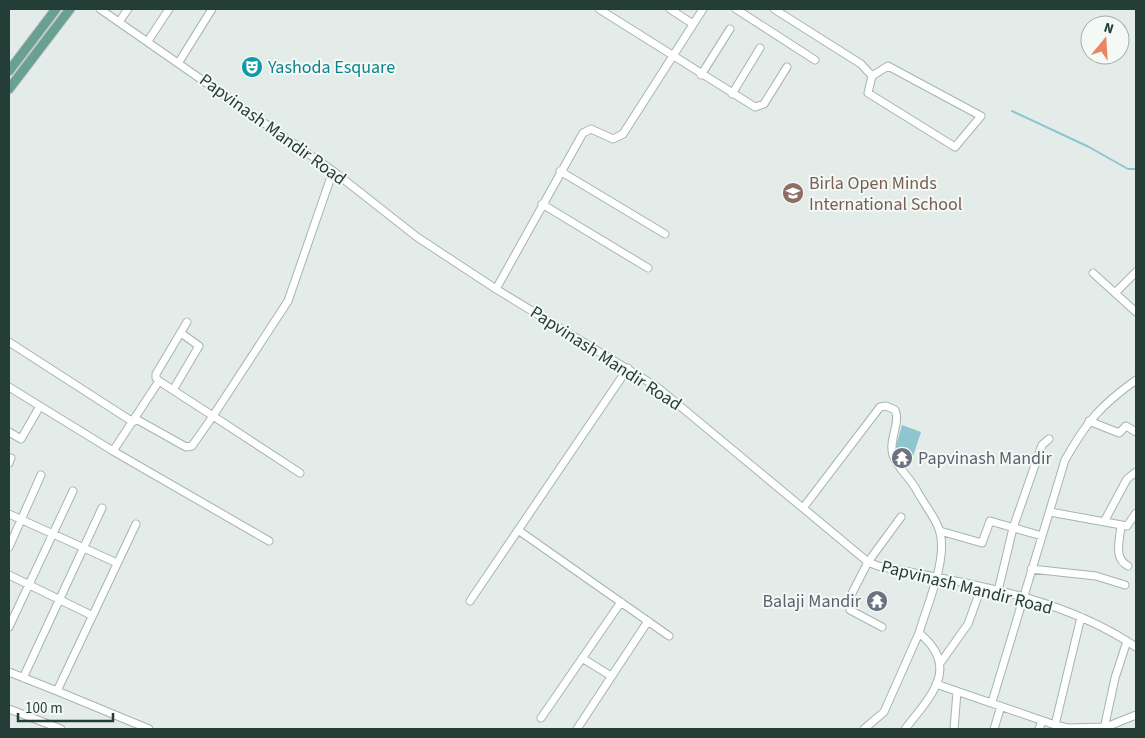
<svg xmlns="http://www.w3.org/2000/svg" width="1145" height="738" viewBox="0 0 1145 738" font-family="'Source Sans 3',sans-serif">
<rect width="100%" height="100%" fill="#e3ece8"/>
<path fill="#8ec5cf" d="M 902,425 L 921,432 L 913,456 L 895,450 Z"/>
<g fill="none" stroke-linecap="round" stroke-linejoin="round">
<path stroke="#8ec5cf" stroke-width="2" d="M 1012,111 L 1089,147 L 1128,169 L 1136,169"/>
<g stroke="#a6b4af" stroke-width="9">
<path id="minor" d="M 100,9 L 333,171 L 417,237 L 496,289 L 657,387 L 868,562 L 878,566 C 965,583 1061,596 1136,647
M 599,9 L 755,107 L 764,104 L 787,67
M 670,9 L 693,24
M 736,9 L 815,60
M 774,9 L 861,64 L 872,76 L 868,93 L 955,147 L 981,116 L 888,66 L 872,76
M 119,22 L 128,9
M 148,41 L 169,9
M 179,62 L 212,9
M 701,75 L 730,29
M 732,94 L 760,48
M 560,171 L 665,234
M 542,204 L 648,268
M 1093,273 L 1136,312
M 496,289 L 583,133 L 591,129 L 613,139 L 623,134 L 703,9
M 1116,292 L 1136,272
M 9,342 L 133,422
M 159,381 L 156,378 L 156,374 L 187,322
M 9,387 L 113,451 L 159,381 L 213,416 L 288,301 L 333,171
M 173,390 L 199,346 L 181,333
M 136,419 L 186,447 L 192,446 L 213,416 L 300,473
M 1089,421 L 1119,433 L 1126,426 L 1136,432
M 9,432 L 21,439 L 40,406
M 113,451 L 269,541
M 9,463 L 11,458
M 803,508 L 880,407 L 886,406 L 895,410 C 901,423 888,440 893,455 C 896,466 910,478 916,489 C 923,503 934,515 939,529 C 949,557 927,605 919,633 C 961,667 931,696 905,729
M 1050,512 L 1127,526 L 1136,513
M 9,514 L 117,563
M 1105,520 L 1127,479 L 1136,472
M 1121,525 C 1120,540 1113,558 1128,566
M 518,530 L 669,636
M 940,531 L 982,543 L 990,521 L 1042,536
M 9,547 L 41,475
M 1031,569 L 1096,576 L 1125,585
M 9,575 L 91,615
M 998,591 L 1013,528 L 1042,445 L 1049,439
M 470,601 L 628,368
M 9,627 L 73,491
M 882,627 L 850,610 L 848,601 L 868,562 L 901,517
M 582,658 L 611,676
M 941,662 L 968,624 L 981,588
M 9,672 L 57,691 L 136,524
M 23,678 L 102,508
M 936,684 L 1055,725 L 1081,617
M 57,691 L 149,729
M 992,702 L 1065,460 C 1087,421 1100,406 1136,380
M 9,709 L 61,729
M 541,718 L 621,602
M 1055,725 L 1068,728 L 1106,727 L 1136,715
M 577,729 L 648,621
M 864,729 L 884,712 L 919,633
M 954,729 L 957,692
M 994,729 L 1001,706
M 1039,729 L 1042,721
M 1104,729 L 1115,678 L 1127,641"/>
</g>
<g stroke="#c2c9c7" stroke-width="11">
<path id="major" d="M 9,71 L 56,9
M 9,89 L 70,9"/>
</g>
<use href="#minor" stroke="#fff" stroke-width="7"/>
<use href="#major" stroke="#6aa092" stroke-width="9"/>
</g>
<defs>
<g id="theatre-disc" transform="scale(1.125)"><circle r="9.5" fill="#0f9aa8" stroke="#f4f9f6"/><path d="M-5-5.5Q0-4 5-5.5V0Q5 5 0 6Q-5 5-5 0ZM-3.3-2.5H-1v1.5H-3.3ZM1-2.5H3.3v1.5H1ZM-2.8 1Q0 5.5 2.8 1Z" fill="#fff"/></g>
<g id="university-disc" transform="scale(1.125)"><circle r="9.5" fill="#8d6e63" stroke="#f4f9f6"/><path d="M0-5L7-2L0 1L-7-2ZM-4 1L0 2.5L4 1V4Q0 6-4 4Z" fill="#fff"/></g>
<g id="temple-disc" transform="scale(1.125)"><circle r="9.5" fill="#6b7280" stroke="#f4f9f6"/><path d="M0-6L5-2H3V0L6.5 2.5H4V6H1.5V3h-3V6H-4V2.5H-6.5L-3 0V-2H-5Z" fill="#fff"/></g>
</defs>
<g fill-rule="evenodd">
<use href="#theatre-disc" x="252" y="67"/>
<use href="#university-disc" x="793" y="193"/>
<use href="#temple-disc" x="902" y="458"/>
<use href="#temple-disc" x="877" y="601"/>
</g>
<g text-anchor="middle" stroke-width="4" stroke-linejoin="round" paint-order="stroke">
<g font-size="18" fill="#0d838f" stroke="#f4f9f6" text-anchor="start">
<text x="268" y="73">Yashoda Esquare</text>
</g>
<g font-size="18" fill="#243d36" stroke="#f4f9f6">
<text transform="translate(273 129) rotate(36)" y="6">Papvinash Mandir Road</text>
<text transform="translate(606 358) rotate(33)" y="6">Papvinash Mandir Road</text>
<text transform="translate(967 587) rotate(14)" y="6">Papvinash Mandir Road</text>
</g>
<g font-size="18" fill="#785e54" stroke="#f4f9f6" text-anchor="start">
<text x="809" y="189">Birla Open Minds<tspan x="809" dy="21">International School</tspan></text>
</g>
<g font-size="18" fill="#5b616d" stroke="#f4f9f6" text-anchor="start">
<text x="918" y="464">Papvinash Mandir</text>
<text x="861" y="607" text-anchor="end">Balaji Mandir</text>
</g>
</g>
<rect width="1145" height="738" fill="none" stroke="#243d36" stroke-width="20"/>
<g transform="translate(1105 40) rotate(18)"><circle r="24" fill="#f4f9f6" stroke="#a1aea9"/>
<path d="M0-4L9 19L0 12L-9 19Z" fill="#eb8463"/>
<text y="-8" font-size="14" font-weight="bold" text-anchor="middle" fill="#243d36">N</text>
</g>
<path d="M18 713v8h95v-8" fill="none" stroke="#243d36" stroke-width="2.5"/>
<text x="25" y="713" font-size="15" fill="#243d36" stroke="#f4f9f6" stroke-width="4" paint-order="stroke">100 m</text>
</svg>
